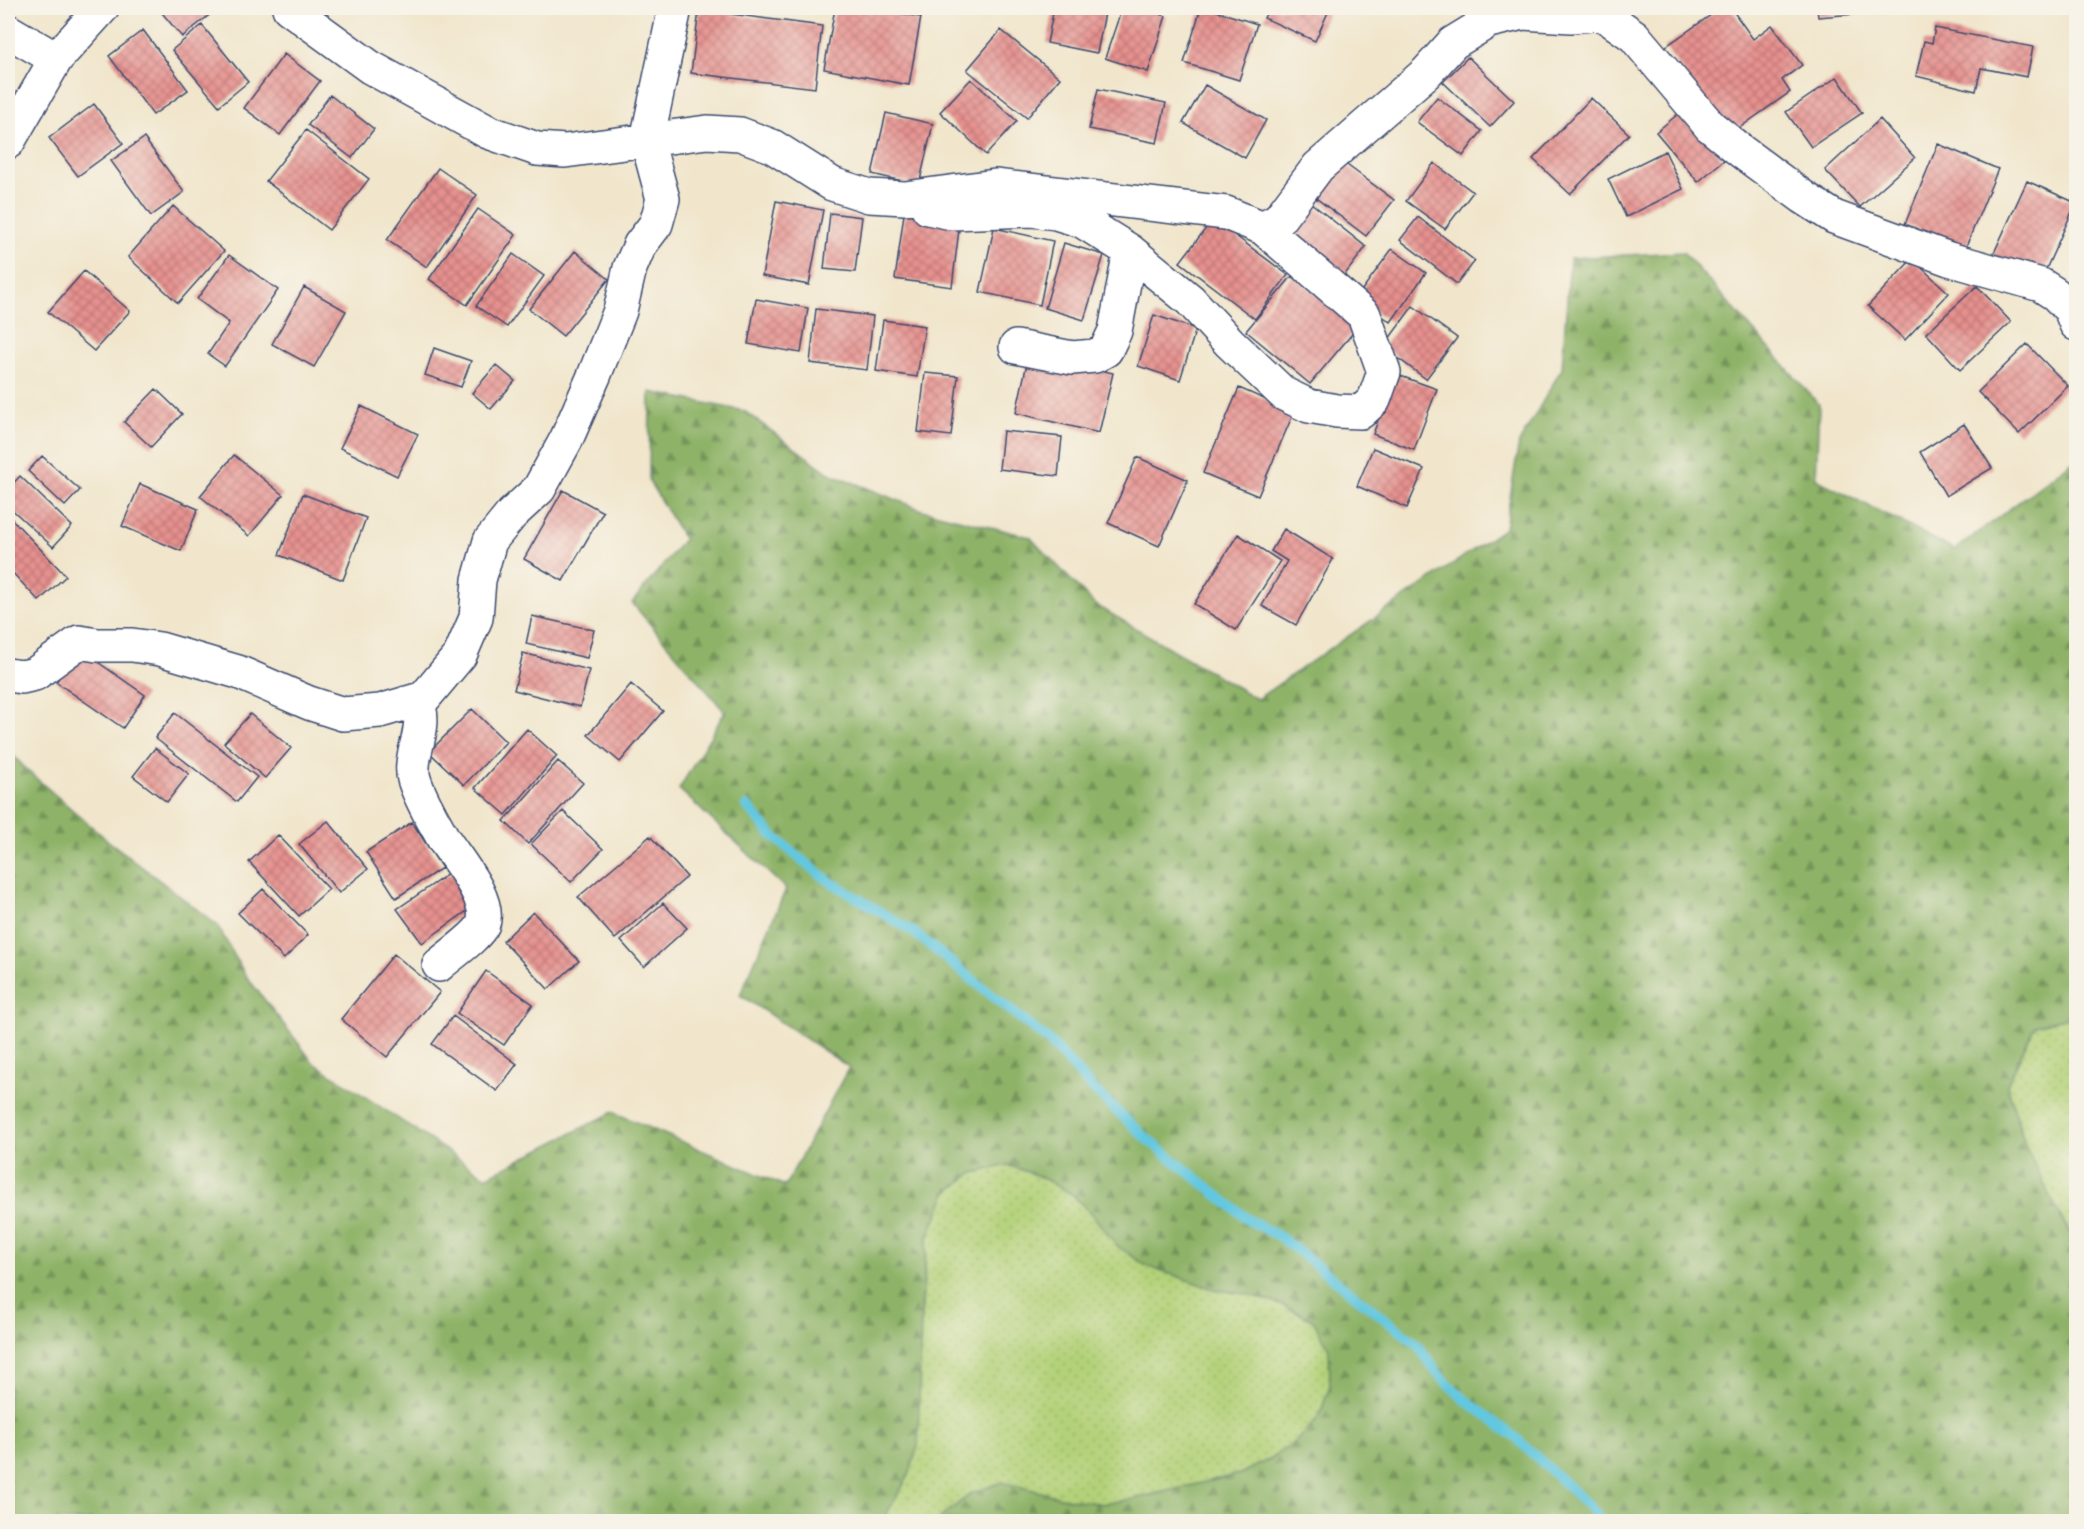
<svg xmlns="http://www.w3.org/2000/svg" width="2084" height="1529" viewBox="0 0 2084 1529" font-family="'Playpen Sans',sans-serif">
<defs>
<pattern id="green-dots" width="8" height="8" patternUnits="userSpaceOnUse" patternTransform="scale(1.5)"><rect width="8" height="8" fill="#b3d178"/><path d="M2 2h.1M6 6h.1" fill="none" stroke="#99b46a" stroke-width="1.8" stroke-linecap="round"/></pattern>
<pattern id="forest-firs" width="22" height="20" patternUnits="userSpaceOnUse" patternTransform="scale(1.5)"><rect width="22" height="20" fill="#8eb368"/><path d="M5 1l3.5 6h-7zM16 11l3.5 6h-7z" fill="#739259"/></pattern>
<pattern id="building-cross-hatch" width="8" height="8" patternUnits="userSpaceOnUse" patternTransform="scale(1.5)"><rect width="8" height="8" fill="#e7918e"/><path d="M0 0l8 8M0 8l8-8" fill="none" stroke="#ba7777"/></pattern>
</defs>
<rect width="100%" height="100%" fill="#f7f3e8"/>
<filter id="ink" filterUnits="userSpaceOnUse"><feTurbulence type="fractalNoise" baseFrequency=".0167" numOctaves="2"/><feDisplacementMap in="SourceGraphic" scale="12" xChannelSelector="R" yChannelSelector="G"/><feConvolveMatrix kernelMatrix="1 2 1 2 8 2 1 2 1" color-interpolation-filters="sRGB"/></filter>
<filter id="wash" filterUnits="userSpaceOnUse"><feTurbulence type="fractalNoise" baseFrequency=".008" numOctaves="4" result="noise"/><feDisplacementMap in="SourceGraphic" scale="24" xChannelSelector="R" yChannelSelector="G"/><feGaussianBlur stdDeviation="1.35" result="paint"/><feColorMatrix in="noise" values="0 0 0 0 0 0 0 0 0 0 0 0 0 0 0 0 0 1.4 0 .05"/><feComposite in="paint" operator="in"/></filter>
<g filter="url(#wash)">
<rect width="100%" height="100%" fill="#f1e6cc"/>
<path fill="url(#green-dots)" stroke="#67806b" stroke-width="1.5" d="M 2076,1015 L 2076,1243 L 2060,1216 L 2026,1148 L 2007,1085 L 2035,1025 Z
M 1008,1165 L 1039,1176 L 1072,1194 L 1095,1218 L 1213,1289 L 1251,1295 L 1284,1306 L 1313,1320 L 1330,1349 L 1330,1386 L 1319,1417 L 1296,1442 L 1270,1459 L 1240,1474 L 1134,1499 L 1102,1504 L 1064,1498 L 972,1493 L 945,1514 L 938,1521 L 882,1522 L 909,1475 L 927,1240 L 947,1192 L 973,1173 Z"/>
<path fill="url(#forest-firs)" stroke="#547163" stroke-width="1.5" d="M 1683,252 L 1819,404 L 1816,479 L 1955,550 L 2076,459 L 2076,1015 L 2035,1025 L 2007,1085 L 2026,1148 L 2060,1216 L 2076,1243 L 2076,1521 L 938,1521 L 945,1514 L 972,1493 L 1002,1482 L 1064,1498 L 1102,1504 L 1134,1499 L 1240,1474 L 1270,1459 L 1295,1442 L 1319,1417 L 1330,1386 L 1329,1349 L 1313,1320 L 1284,1306 L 1251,1295 L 1213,1289 L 1145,1265 L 1116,1245 L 1095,1218 L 1072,1194 L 1039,1176 L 1008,1165 L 973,1173 L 947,1192 L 927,1240 L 921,1311 L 918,1446 L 909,1475 L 882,1521 L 8,1521 L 8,750 L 30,773 L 106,839 L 217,925 L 246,976 L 313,1062 L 486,1177 L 613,1112 L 785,1186 L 849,1067 L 740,995 L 786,889 L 679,789 L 725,712 L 632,603 L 684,539 L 649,481 L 650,392 L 744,411 L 829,473 L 922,510 L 1030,537 L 1094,604 L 1257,699 L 1505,528 L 1519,443 L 1562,368 L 1570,258 Z"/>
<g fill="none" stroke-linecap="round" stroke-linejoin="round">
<path stroke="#62c7e0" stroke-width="10" d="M 747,806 L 771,834 L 798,857 L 829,881 L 912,931 L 1050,1042 L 1093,1089 L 1146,1138 L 1249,1220 L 1280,1237 L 1417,1344 L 1437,1373 L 1463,1398 L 1516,1438 L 1587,1504 L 1602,1522"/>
</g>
<g id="blocks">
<path fill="url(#building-cross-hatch)" d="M 158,8 L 218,8 L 182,37 Z
M 835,8 L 870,8 L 921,17 L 909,85 L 824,69 Z
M 1054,8 L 1106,8 L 1097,53 L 1047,43 Z
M 1122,8 L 1141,8 L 1166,16 L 1148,72 L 1105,58 Z
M 1201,8 L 1207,8 L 1257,24 L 1239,80 L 1184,63 Z
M 1269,8 L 1330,8 L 1315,41 L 1264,18 Z
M 1721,8 L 1731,8 L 1753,39 L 1772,25 L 1802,65 L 1782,80 L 1790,92 L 1728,136 L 1665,47 Z
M 1817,8 L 1905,8 L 1905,10 L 1818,17 Z
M 699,10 L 822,26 L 815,88 L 691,73 Z
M 202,25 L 248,82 L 219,106 L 172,50 Z
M 1935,28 L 2033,47 L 2027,77 L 1981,68 L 1976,91 L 1916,76 L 1924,41 L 1932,43 Z
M 143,30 L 188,90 L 153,115 L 109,56 Z
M 1001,30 L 1060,78 L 1027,118 L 967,70 Z
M 284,54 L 320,81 L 280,135 L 244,108 Z
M 1468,57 L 1514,101 L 1490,127 L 1443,82 Z
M 1837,77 L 1862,113 L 1811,147 L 1786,112 Z
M 971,79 L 1017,121 L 986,155 L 940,112 Z
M 1205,85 L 1266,120 L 1245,158 L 1183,123 Z
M 1098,89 L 1166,103 L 1157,143 L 1089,129 Z
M 330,95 L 374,129 L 352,158 L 308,125 Z
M 1437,97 L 1482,131 L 1463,156 L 1417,122 Z
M 1591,98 L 1629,134 L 1570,194 L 1533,159 Z
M 94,104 L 123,143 L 78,176 L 49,138 Z
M 1683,110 L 1724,160 L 1698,182 L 1656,132 Z
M 886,113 L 933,124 L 919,185 L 872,174 Z
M 1880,119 L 1915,158 L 1860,207 L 1825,170 Z
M 306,130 L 369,179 L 329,230 L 266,181 Z
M 144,138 L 184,192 L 151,216 L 111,161 Z
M 1938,144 L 1998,169 L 1965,249 L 1905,224 Z
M 1665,151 L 1683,189 L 1626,217 L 1608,179 Z
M 1343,162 L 1394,200 L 1366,236 L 1316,198 Z
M 1434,163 L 1473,192 L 1445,229 L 1406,201 Z
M 438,168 L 477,195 L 427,267 L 387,240 Z
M 2027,181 L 2076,203 L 2042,278 L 1993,255 Z
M 1306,199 L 1366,247 L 1340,281 L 1279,233 Z
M 776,201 L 823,210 L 809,285 L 762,276 Z
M 173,206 L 224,251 L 178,303 L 128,257 Z
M 478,209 L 516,235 L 467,305 L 429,279 Z
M 830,213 L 862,217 L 855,272 L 824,269 Z
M 904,214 L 960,221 L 952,287 L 895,279 Z
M 1418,217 L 1475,261 L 1457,284 L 1400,240 Z
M 1213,219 L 1288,275 L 1255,319 L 1180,262 Z
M 994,228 L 1053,241 L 1040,305 L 980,292 Z
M 1064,243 L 1104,255 L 1084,320 L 1045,308 Z
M 1392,249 L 1426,273 L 1391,322 L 1356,298 Z
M 575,251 L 609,279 L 563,336 L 529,309 Z
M 513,254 L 544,276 L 507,327 L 476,306 Z
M 229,255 L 278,290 L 225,366 L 208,354 L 229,323 L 197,299 Z
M 1912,259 L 1949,293 L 1905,340 L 1868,306 Z
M 84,271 L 130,311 L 94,351 L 48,312 Z
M 1293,275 L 1357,328 L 1310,384 L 1246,331 Z
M 1977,286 L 2011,322 L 1960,370 L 1926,333 Z
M 304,287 L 346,311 L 314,367 L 272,344 Z
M 756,299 L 808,308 L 801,353 L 748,344 Z
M 1413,306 L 1457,338 L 1426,379 L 1383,347 Z
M 816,309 L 873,316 L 867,370 L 810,363 Z
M 1154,315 L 1196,329 L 1180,380 L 1138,366 Z
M 883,320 L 925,326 L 917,377 L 876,371 Z
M 2027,344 L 2068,386 L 2019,434 L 1978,392 Z
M 434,348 L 471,361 L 461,387 L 425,375 Z
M 1029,354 L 1113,373 L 1099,433 L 1016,413 Z
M 496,365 L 515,381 L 491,409 L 472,393 Z
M 925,373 L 958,376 L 951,436 L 918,432 Z
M 1395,374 L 1437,389 L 1414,450 L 1373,434 Z
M 1239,388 L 1294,412 L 1258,496 L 1203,473 Z
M 156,389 L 182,414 L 151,447 L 124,422 Z
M 361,406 L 418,434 L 397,476 L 340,448 Z
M 1964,424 L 1992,468 L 1946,496 L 1920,452 Z
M 1003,431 L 1062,437 L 1058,476 L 999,469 Z
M 1373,448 L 1424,469 L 1407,508 L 1357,486 Z
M 234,455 L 283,495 L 249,536 L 200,496 Z
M 42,456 L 80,490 L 65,506 L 28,471 Z
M 1137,457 L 1188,480 L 1159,546 L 1108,523 Z
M 20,476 L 72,526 L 53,547 L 8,506 L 8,489 Z
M 140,484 L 198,509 L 181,551 L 122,526 Z
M 563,490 L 603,512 L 563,581 L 524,559 Z
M 303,494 L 366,518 L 343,580 L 279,555 Z
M 8,515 L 66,576 L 39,601 L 8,568 Z
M 1284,529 L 1333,559 L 1296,625 L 1262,606 L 1287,561 L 1271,551 Z
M 1238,534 L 1280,561 L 1236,630 L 1194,604 Z
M 532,616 L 594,630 L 587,658 L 526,644 Z
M 79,649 L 145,695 L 123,728 L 56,682 Z
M 523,653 L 589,670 L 580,707 L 514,690 Z
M 631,684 L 663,711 L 620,762 L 588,735 Z
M 472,709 L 506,742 L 464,785 L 429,752 Z
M 175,713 L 257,777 L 237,802 L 155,738 Z
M 250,714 L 291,748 L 265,778 L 224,743 Z
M 527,729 L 557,756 L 506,815 L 475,788 Z
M 155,748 L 189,774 L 167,802 L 133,776 Z
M 558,761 L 583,783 L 528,844 L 504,821 Z
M 563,811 L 603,849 L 571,882 L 531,844 Z
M 328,821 L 368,869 L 339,893 L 299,844 Z
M 412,822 L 442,868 L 396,898 L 366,852 Z
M 278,835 L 329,889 L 299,916 L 249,862 Z
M 650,836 L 687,877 L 615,939 L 578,897 Z
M 451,872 L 474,906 L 422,943 L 397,909 Z
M 263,889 L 308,935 L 284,959 L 238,913 Z
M 663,903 L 687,928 L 644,967 L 621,941 Z
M 533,912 L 579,961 L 548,989 L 503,941 Z
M 394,954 L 440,992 L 387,1057 L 341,1019 Z
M 486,971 L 533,1004 L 504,1045 L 457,1013 Z
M 453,1016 L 517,1064 L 497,1091 L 432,1044 Z"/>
</g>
</g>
<g filter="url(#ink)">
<use href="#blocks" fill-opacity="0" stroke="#3b4a6e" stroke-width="1.5"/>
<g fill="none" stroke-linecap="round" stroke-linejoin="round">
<g stroke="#3b4a6e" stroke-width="36">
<path id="minor" d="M 289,8 L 370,67 L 488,132 L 537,149 L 565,151 L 707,132 L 740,134 L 772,146 L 832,184 L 869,196 L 905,198 L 995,186 L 1226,213 L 1263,228 L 1279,219 L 1318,167 L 1426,73 L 1453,43 L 1489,21 L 1523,13 L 1571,16 L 1601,13 L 1634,36 L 1710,126 L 1742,152 L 1803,197 L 1834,217 L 1949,259 L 2041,285 L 2055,294 L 2070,309 L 2076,324
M 8,31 L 56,59
M 8,142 L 56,59 L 102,8
M 928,208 L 952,213 L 1031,210 L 1056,213 L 1082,221 L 1130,251 L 1190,300 L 1230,343 L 1284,394 L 1309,406 L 1337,411 L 1361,412 L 1374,400 L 1384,372 L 1364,315 L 1263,228
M 1016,347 L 1072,358 L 1095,356 L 1106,350 L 1115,331 L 1130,251
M 8,675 L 22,677 L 35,674 L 79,642 L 97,645 L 132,645 L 160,649 L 238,672 L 309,703 L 343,714 L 380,711 L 424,698 L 460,655 L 476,618 L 479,580 L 490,541 L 512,514 L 539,489 L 566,440 L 594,376 L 620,311 L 630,268 L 640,245 L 656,224 L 663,199 L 647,140 L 675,8
M 406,703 L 420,711 C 425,733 408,758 414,779 C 420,799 433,820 443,838 C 455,858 492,899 483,924 C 478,936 449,956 439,965"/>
</g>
<use href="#minor" stroke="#fff" stroke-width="33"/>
</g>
</g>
<rect width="2084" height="1529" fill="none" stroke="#f7f3e8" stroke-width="30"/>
</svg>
